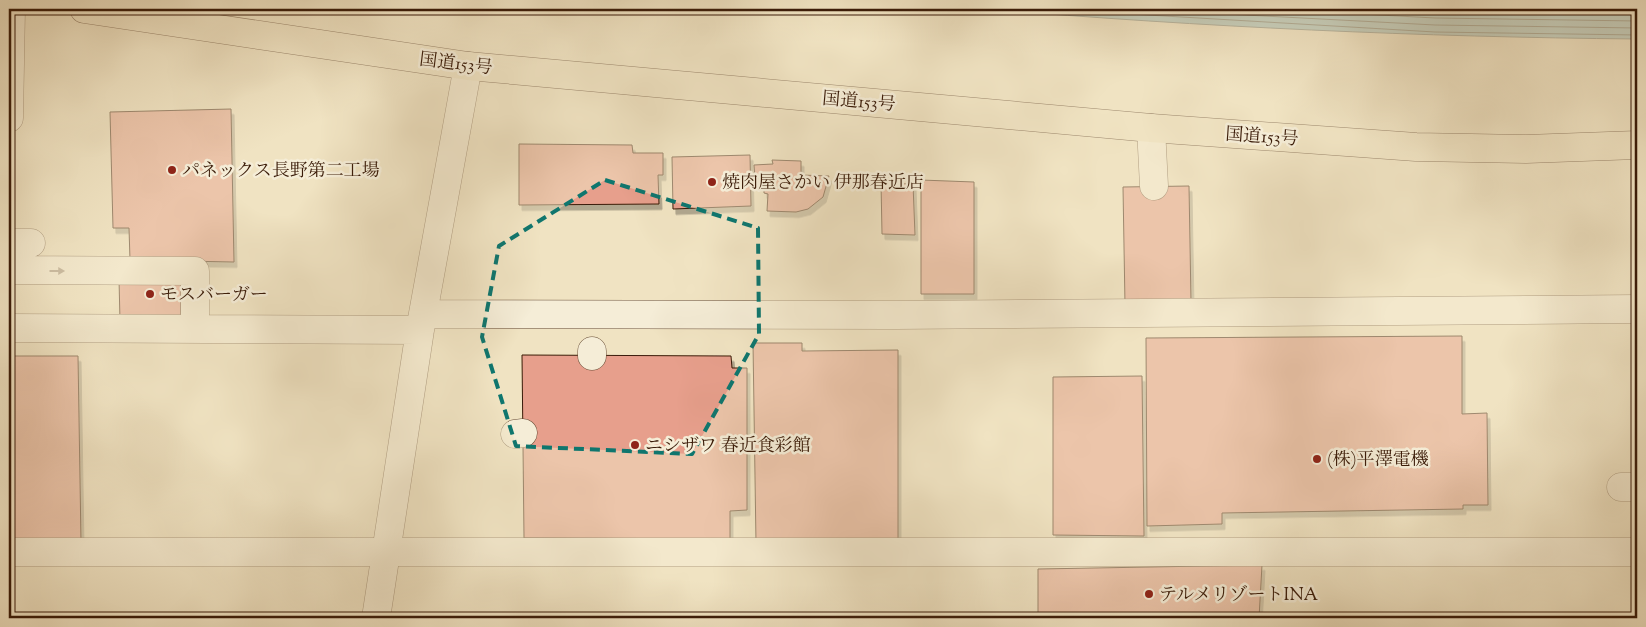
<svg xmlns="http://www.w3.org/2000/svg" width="1646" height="627" viewBox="0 0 1646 627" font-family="'Sorts Mill Goudy','Noto Serif JP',serif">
<defs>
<filter id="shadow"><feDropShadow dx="3" dy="5.5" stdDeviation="0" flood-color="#0004"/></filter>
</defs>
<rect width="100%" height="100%" fill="#f0e3c2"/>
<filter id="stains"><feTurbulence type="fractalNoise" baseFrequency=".004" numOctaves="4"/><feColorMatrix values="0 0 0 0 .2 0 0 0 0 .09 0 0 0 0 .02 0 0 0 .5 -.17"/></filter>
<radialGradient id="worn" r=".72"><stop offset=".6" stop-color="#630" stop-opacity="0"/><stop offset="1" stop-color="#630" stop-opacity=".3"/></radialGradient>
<path fill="#9bbdba" stroke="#747c73" d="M 986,9 L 1637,9 L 1637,39 C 1420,37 1203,27 986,9 Z"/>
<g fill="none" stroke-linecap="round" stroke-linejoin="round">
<path stroke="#6a6c61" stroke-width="1" d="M 1046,9 L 1435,32 L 1637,35
M 1131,9 L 1435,25 L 1637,28
M 1268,9 L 1435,18 L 1637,21"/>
</g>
<path fill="#e79f8c" stroke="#3a1b08" filter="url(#shadow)" d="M 231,109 L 234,262 L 130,260 L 129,228 L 113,228 L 110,112 Z
M 519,144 L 632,145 L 633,153 L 663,153 L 663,175 L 658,175 L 659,204 L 519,205 Z
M 750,155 L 751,206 L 673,209 L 672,157 Z
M 772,160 L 801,161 L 801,175 L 829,176 L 823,197 L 808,209 L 796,212 L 767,211 L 768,194 L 764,193 L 764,178 L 755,178 L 754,165 L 773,164 Z
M 921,180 L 974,182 L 974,294 L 921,294 Z
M 881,183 L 913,184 L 915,235 L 882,234 Z
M 1189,186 L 1191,302 L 1125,305 L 1123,187 Z
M 119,279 L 181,279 L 181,322 L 120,321 Z
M 1462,336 L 1462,414 L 1487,413 L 1488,505 L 1463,505 L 1463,509 L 1222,513 L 1222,524 L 1147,526 L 1146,338 Z
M 753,343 L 802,343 L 802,351 L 898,350 L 898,542 L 756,543 Z
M 522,355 L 731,356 L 732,368 L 747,368 L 747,510 L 730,511 L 730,539 L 524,538 Z
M 9,356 L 78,356 L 81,542 L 9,542 Z
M 1142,376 L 1144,536 L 1053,535 L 1053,377 Z
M 1262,565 L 1259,618 L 1038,618 L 1038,569 Z"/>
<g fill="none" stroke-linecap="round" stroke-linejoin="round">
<g stroke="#684d36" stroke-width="29">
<path id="minor" d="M 9,118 L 11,9
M 1151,128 L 1154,186
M 9,243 L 31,243
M 9,270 L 195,271 L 195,329
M 423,314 L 896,315 L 1637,309
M 9,328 L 420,330
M 592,356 L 592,351
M 515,434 L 523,433
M 1621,487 L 1637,487
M 9,552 L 1637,552
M 376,618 L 420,330 L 468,66"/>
</g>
<g stroke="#3a1b08" stroke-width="29">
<path id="highway" d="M 84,9 L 468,66 L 1151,128 L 1416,147 L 1526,149 L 1637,145"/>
</g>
<use href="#minor" stroke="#f5edd7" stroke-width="28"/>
<use href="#highway" stroke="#f0e3c2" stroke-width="28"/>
</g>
<defs><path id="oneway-solid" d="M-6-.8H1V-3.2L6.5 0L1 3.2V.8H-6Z" transform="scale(1.25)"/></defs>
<use fill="#a18e7a" href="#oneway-solid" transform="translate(57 271)"/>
<path d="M0 0H1646V627H0ZM 605,180 L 758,228 L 759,334 L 692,454 L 516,446 L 482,337 L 499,246 Z" fill="#f0e3c2" fill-opacity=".55" fill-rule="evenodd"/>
<path fill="none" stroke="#0f766e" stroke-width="4" stroke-dasharray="10 6" stroke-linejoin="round" d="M 605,180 L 758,228 L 759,334 L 692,454 L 516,446 L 482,337 L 499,246 Z"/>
<g fill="#8f2418" stroke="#f5edd7" stroke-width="2">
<circle cx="172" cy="170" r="5"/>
<circle cx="712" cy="182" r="5"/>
<circle cx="150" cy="294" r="5"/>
<circle cx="635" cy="445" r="5"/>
<circle cx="1317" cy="459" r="5"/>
<circle cx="1149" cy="594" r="5"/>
</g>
<g text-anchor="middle" stroke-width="5" stroke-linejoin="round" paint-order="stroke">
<g font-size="18" fill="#3a1b08" stroke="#f5edd7">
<text transform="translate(456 63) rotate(7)" y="6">国道153号</text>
<text transform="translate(859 101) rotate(5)" y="6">国道153号</text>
<text transform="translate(1262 136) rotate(4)" y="6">国道153号</text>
</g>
<g font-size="18" fill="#3a1b08" stroke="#f5edd7" text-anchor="start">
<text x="182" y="176">パネックス長野第二工場</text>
<text x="722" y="188">焼肉屋さかい 伊那春近店</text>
<text x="160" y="300">モスバーガー</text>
<text x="645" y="451">ニシザワ 春近食彩館</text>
<text x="1327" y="465">(株)平澤電機</text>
<text x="1159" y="600">テルメリゾートINA</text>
</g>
</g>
<rect width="1646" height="627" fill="none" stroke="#f0e3c2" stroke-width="30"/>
<rect x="10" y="10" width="1626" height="607" fill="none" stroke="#3a1b08" stroke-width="2.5"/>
<rect x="15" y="15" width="1616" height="597" fill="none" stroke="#3a1b08"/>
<rect width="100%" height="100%" filter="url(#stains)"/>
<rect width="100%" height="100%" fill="url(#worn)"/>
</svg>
